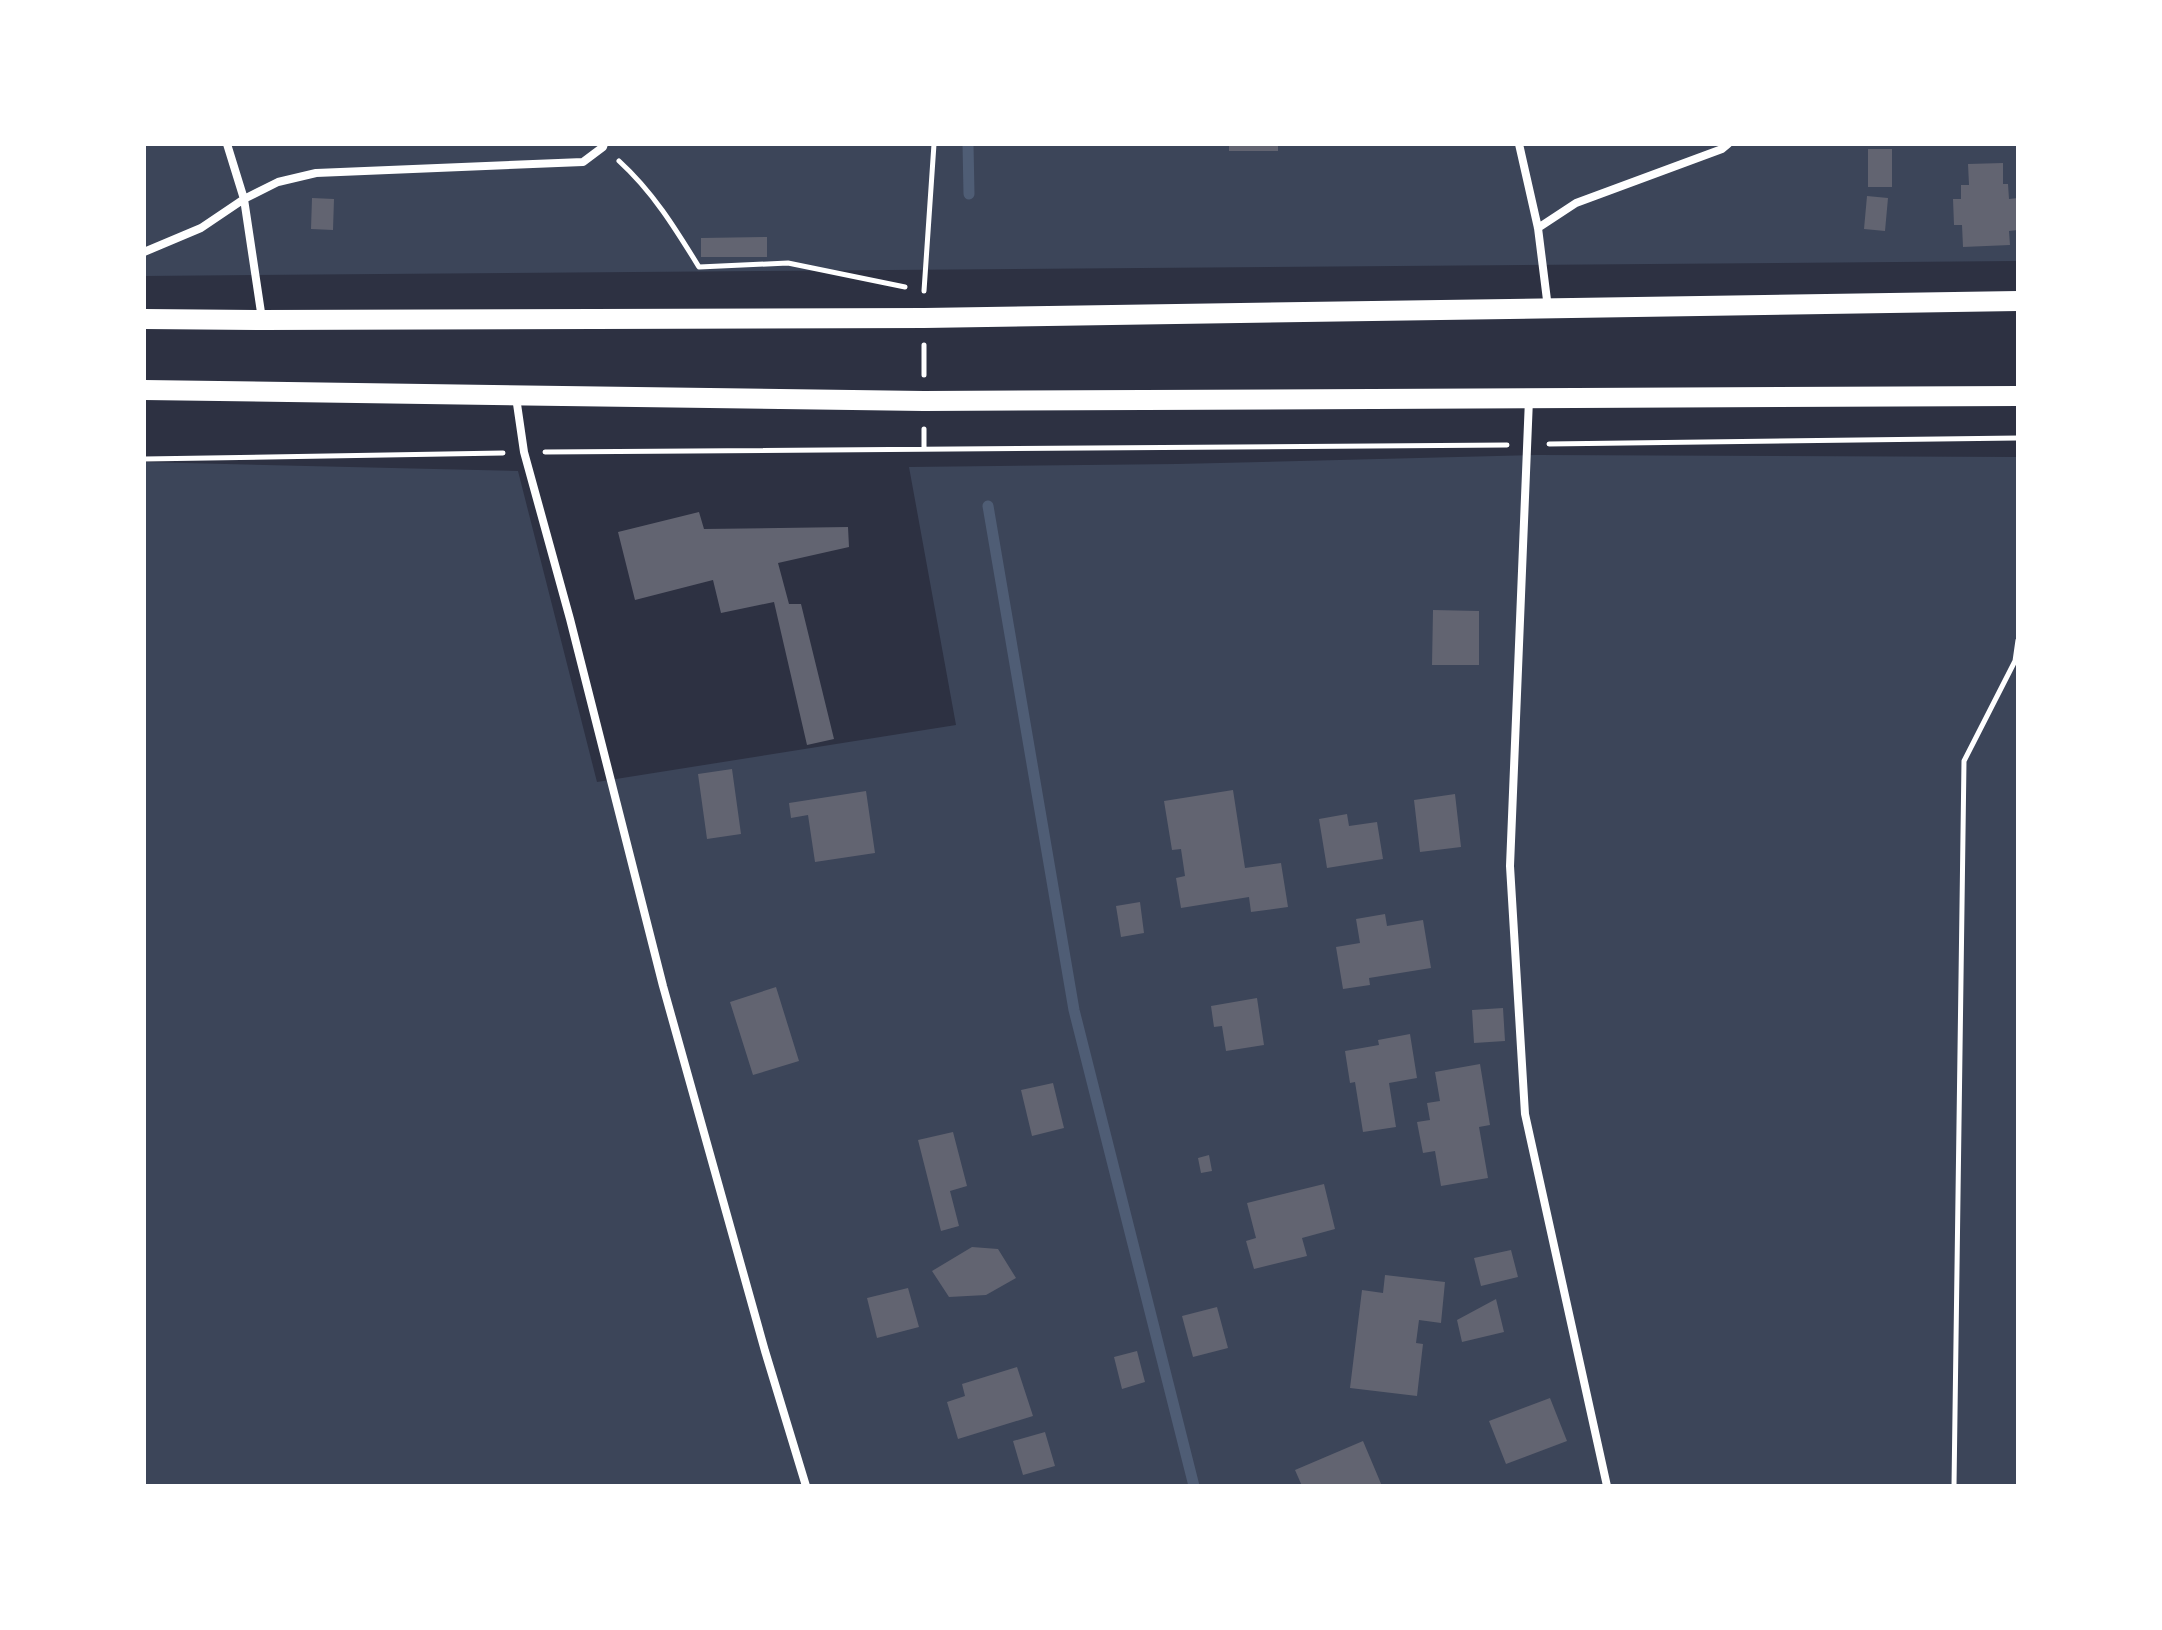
<svg xmlns="http://www.w3.org/2000/svg" width="2162" height="1630" viewBox="0 0 2162 1630" font-family="'Zilla Slab',serif">
<rect width="100%" height="100%" fill="#2d3142"/>
<path fill="#3c4559" d="M 144,144 L 2018,144 L 2018,261 L 144,276 Z
M 1537,455 L 2018,457 L 2018,1486 L 144,1486 L 144,462 L 518,471 L 597,782 L 956,725 L 909,467 L 1177,464 Z"/>
<g fill="none" stroke-linecap="round" stroke-linejoin="round">
<path stroke="#4f5d75" stroke-width="11" d="M 968,144 L 969,194
M 988,506 L 1074,1010 L 1194,1486"/>
</g>
<path fill="#626471" d="M 1229,144 L 1278,144 L 1278,151 L 1229,151 Z
M 1868,149 L 1892,149 L 1892,187 L 1868,187 Z
M 2003,163 L 2003,184 L 2008,184 L 2009,199 L 2018,198 L 2018,230 L 2009,231 L 2010,245 L 1963,247 L 1962,225 L 1954,225 L 1953,199 L 1961,199 L 1961,185 L 1969,185 L 1968,164 Z
M 1867,196 L 1888,198 L 1885,231 L 1864,229 Z
M 312,198 L 334,199 L 333,230 L 311,229 Z
M 767,237 L 767,257 L 701,257 L 701,238 Z
M 699,512 L 704,529 L 848,527 L 849,547 L 778,563 L 789,604 L 801,604 L 834,739 L 807,745 L 774,602 L 721,613 L 713,580 L 635,600 L 618,532 Z
M 1433,610 L 1479,611 L 1479,665 L 1432,665 Z
M 732,769 L 741,834 L 707,839 L 698,774 Z
M 1233,790 L 1245,868 L 1281,863 L 1288,907 L 1251,912 L 1249,897 L 1181,908 L 1176,878 L 1185,876 L 1181,849 L 1172,850 L 1164,801 Z
M 866,791 L 875,853 L 815,862 L 808,815 L 791,818 L 789,803 Z
M 1455,794 L 1461,847 L 1420,852 L 1414,800 Z
M 1347,814 L 1349,826 L 1377,822 L 1383,859 L 1327,868 L 1319,819 Z
M 1140,902 L 1144,933 L 1121,937 L 1116,906 Z
M 1385,914 L 1387,926 L 1423,920 L 1431,968 L 1369,978 L 1370,985 L 1343,989 L 1336,947 L 1360,943 L 1356,919 Z
M 776,987 L 799,1061 L 753,1075 L 730,1002 Z
M 1257,998 L 1264,1045 L 1226,1051 L 1222,1026 L 1214,1027 L 1211,1006 Z
M 1503,1008 L 1505,1041 L 1474,1043 L 1472,1010 Z
M 1410,1034 L 1417,1078 L 1389,1083 L 1396,1127 L 1363,1132 L 1355,1082 L 1350,1083 L 1345,1051 L 1379,1045 L 1378,1040 Z
M 1480,1064 L 1490,1125 L 1479,1127 L 1488,1178 L 1441,1186 L 1435,1151 L 1423,1153 L 1417,1122 L 1430,1120 L 1427,1103 L 1440,1101 L 1435,1072 Z
M 1053,1083 L 1064,1128 L 1032,1136 L 1021,1090 Z
M 953,1132 L 967,1186 L 950,1191 L 959,1226 L 941,1231 L 918,1140 Z
M 1209,1155 L 1212,1171 L 1201,1173 L 1198,1158 Z
M 1324,1184 L 1335,1229 L 1302,1238 L 1307,1256 L 1254,1269 L 1246,1241 L 1256,1238 L 1247,1203 Z
M 972,1247 L 998,1249 L 1016,1278 L 986,1295 L 949,1297 L 932,1271 Z
M 1511,1250 L 1518,1277 L 1481,1286 L 1474,1258 Z
M 1385,1275 L 1445,1282 L 1441,1323 L 1419,1320 L 1416,1343 L 1423,1344 L 1417,1396 L 1350,1388 L 1362,1290 L 1383,1293 Z
M 908,1288 L 919,1327 L 877,1338 L 867,1298 Z
M 1496,1299 L 1504,1332 L 1462,1342 L 1457,1320 Z
M 1217,1307 L 1228,1348 L 1193,1357 L 1182,1316 Z
M 1137,1351 L 1145,1382 L 1122,1389 L 1114,1357 Z
M 1017,1367 L 1033,1416 L 958,1439 L 947,1402 L 965,1396 L 962,1384 Z
M 1550,1398 L 1567,1441 L 1506,1464 L 1489,1421 Z
M 1045,1432 L 1055,1466 L 1023,1475 L 1013,1441 Z
M 1363,1441 L 1382,1486 L 1302,1486 L 1295,1470 Z"/>
<g fill="none" stroke-linecap="round" stroke-linejoin="round">
<path stroke="#fff" stroke-width="5" d="M 619,161 C 653,192 675,228 699,267 L 788,263 L 905,287
M 924,291 L 934,144
M 924,345 L 924,375
M 1549,444 L 2018,438
M 924,448 L 924,429
M 545,452 L 1507,445
M 144,459 L 503,453
M 1954,1486 L 1964,761 L 2015,661 L 2018,640"/>
<path stroke="#fff" stroke-width="8" d="M 227,144 L 244,199 L 262,319
M 1519,144 L 1538,228 L 1548,308
M 1538,228 L 1576,203 L 1722,149 L 1728,144
M 144,252 L 201,228 L 244,199 L 278,182 L 316,173 L 583,162 L 603,147 L 604,144
M 516,397 L 524,452 L 570,619 L 663,986 L 765,1351 L 806,1486
M 1529,399 L 1510,866 L 1525,1114 L 1607,1486"/>
<path stroke="#fff" stroke-width="20" d="M 144,319 L 262,320 L 924,318 L 2018,301
M 144,390 L 924,401 L 2018,396"/>
</g>
<rect width="2162" height="1630" fill="none" stroke="#ffffff" stroke-width="292"/>
</svg>
